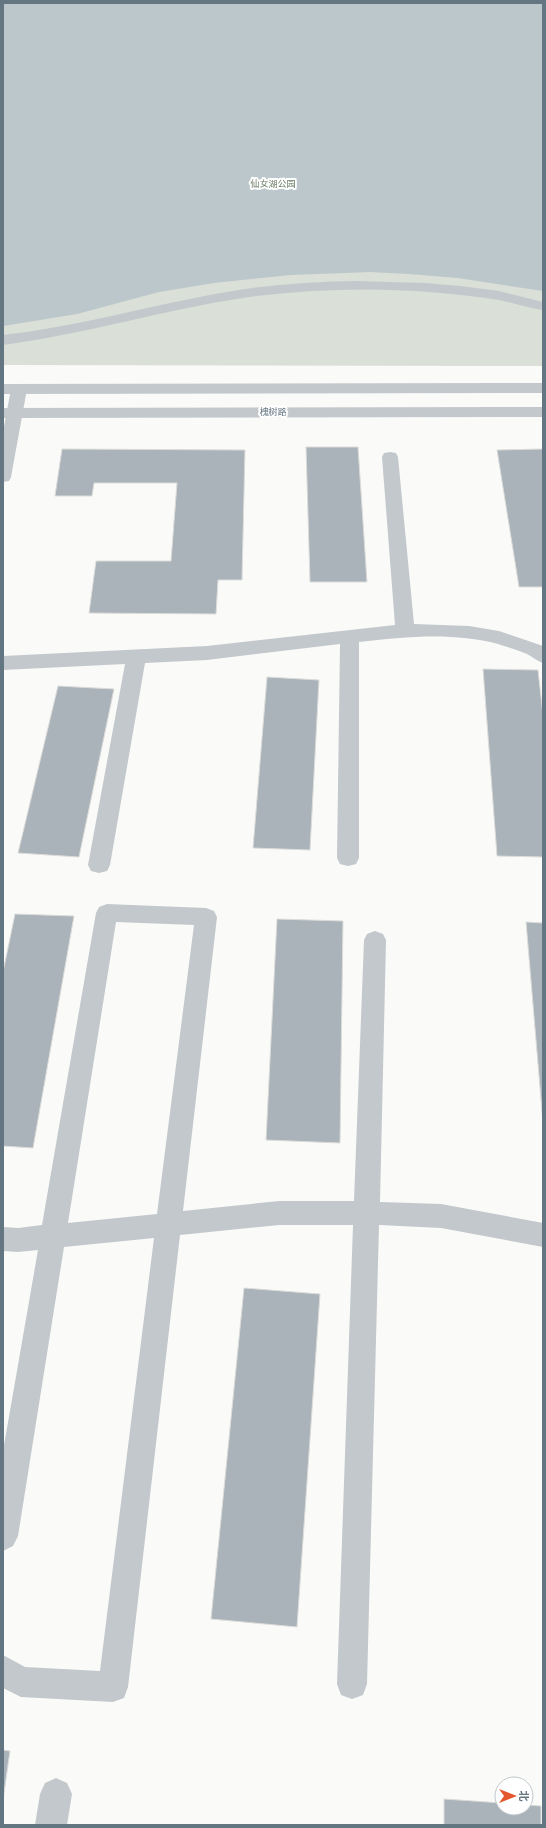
<svg xmlns="http://www.w3.org/2000/svg" width="546" height="1828" viewBox="0 0 546 1828" font-family="Inter,'Noto Sans SC',sans-serif">
<rect width="100%" height="100%" fill="#fafaf8"/>
<path fill="#dadfd7" d="M 3,3 L 543,3 L 543,366 L 3,365 Z"/>
<path fill="#bbc7cb" d="M 3,3 L 543,3 L 543,291 L 458,278 L 409,274 L 370,272 L 290,275 L 214,283 L 159,292 L 77,314 L 3,326 Z"/>
<path fill="#aab3b9" stroke="#dcdcda" d="M 306,447 L 358,447 L 367,582 L 310,582 Z
M 62,449 L 245,450 L 242,580 L 218,580 L 216,614 L 89,613 L 96,561 L 171,561 L 177,483 L 94,483 L 92,496 L 55,496 Z
M 543,449 L 543,587 L 519,587 L 497,450 Z
M 483,669 L 538,670 L 543,715 L 543,857 L 497,856 Z
M 267,677 L 319,680 L 310,850 L 253,848 Z
M 58,686 L 114,689 L 79,857 L 18,853 Z
M 15,914 L 74,916 L 33,1148 L 3,1146 L 3,972 Z
M 277,919 L 343,921 L 340,1143 L 266,1140 Z
M 526,922 L 543,923 L 543,1123 Z
M 244,1288 L 320,1294 L 297,1627 L 211,1619 Z
M 3,1750 L 10,1751 L 3,1800 Z
M 444,1799 L 502,1803 L 502,1808 L 526,1808 L 526,1805 L 541,1806 L 541,1825 L 444,1825 Z"/>
<g fill="none" stroke-linecap="round" stroke-linejoin="round">
<path fill="#c3c8cc" fill-rule="evenodd" d="M 19,384 L 25,386 L 27,389 L 11,477 L 9,481 L 3,482 L 3,432 L 11,389 L 13,386 Z
M 390,452 L 396,453 L 398,457 L 414,624 L 469,626 L 499,631 L 543,646 L 543,663 C 537,661 533,657 527,654 C 518,650 507,647 498,644 C 453,632 404,637 359,642 L 359,858 L 356,864 L 348,866 L 340,864 L 337,858 L 340,644 L 207,660 L 145,663 L 110,865 L 107,871 L 99,873 L 91,871 L 88,865 L 125,664 L 3,670 L 3,656 L 207,646 L 395,625 L 382,457 L 384,453 Z
M 107,904 L 206,908 L 214,911 L 217,917 L 183,1211 L 279,1201 L 354,1201 L 364,940 L 367,934 L 375,931 L 383,934 L 386,940 L 380,1202 L 441,1204 L 543,1223 L 543,1247 L 441,1228 L 379,1225 L 367,1684 L 363,1695 L 352,1699 L 341,1695 L 337,1684 L 353,1225 L 279,1225 L 180,1235 L 128,1687 L 124,1698 L 113,1702 L 21,1697 L 3,1688 L 3,1655 L 25,1667 L 100,1671 L 154,1238 L 64,1247 L 18,1536 L 13,1546 L 3,1551 L 3,1451 L 38,1250 L 18,1252 L 3,1251 L 3,1227 L 18,1228 L 42,1225 L 96,913 L 99,907 ZM 116,922 L 194,925 L 157,1214 L 68,1223 Z
M 56,1778 L 67,1783 L 72,1794 L 67,1825 L 35,1825 L 40,1794 L 45,1783 Z"/>
<path fill="#c3c8cc" fill-rule="evenodd" d="M 354,281 L 425,283 L 460,286 L 499,291 L 543,302 L 543,310 C 528,308 514,303 499,300 C 417,287 331,286 249,297 C 166,309 86,334 3,345 L 3,335 C 75,327 144,307 215,294 C 261,285 308,282 354,281 Z
M 543,383 L 543,393 L 3,394 L 3,384 Z
M 543,407 L 543,417 L 3,418 L 3,408 Z"/>
</g>
<g text-anchor="middle" stroke-width="4" stroke-linejoin="round" paint-order="stroke">
<g font-size="9" fill="#687a64" stroke="#fff">
<text x="273" y="187">仙女湖公园</text>
</g>
<g font-size="9" fill="#657683" stroke="#fff">
<text x="273" y="415">槐树路</text>
</g>
</g>
<rect width="546" height="1828" fill="none" stroke="#657683" stroke-width="8"/>
<g transform="translate(514 1796) rotate(90)"><circle r="19" fill="#ffffff" stroke="#c1c8cd"/>
<path d="M0-3L7 15L0 10L-7 15Z" fill="#e4572e"/>
<text y="-6" font-size="11" font-weight="bold" text-anchor="middle" fill="#657683">北</text>
</g>
</svg>
